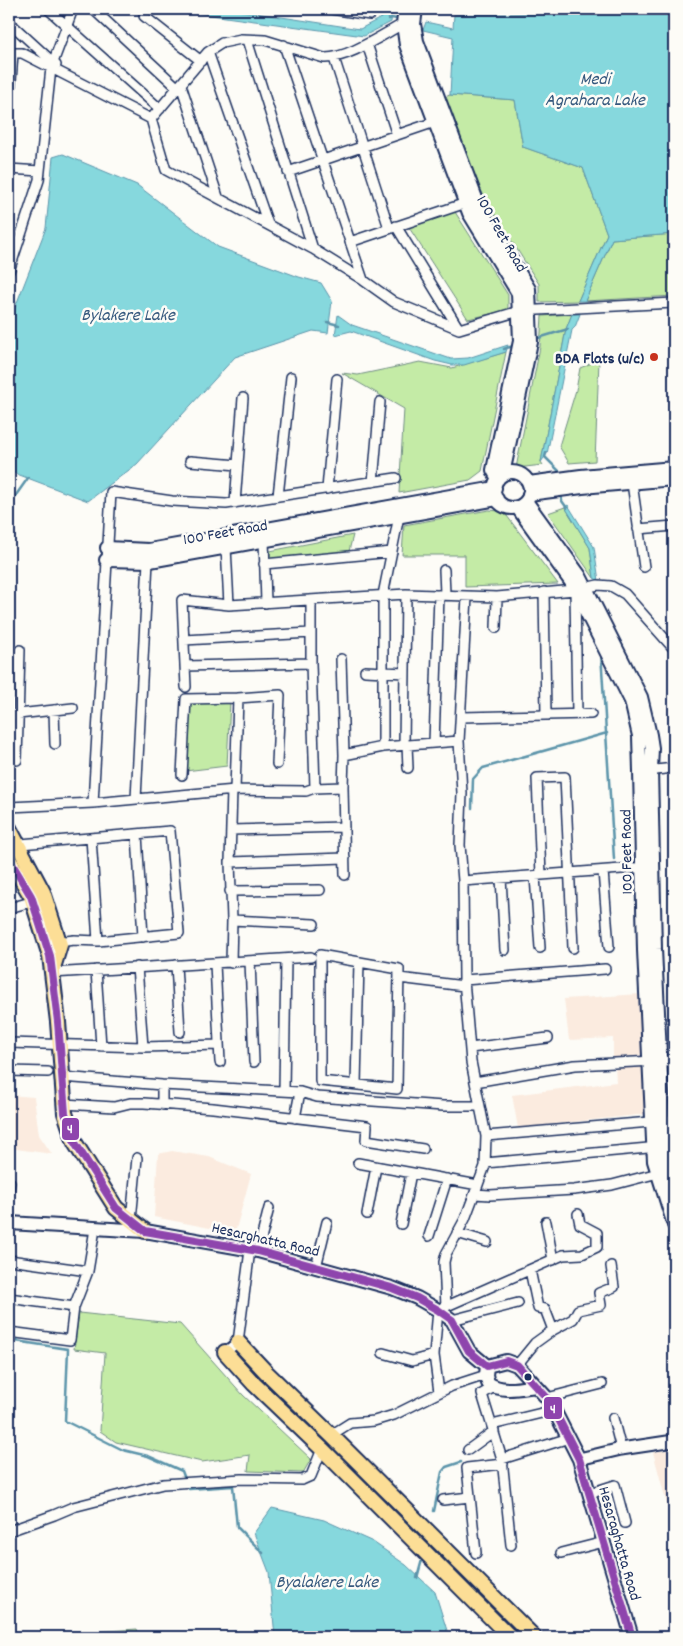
<svg xmlns="http://www.w3.org/2000/svg" width="683" height="1646" viewBox="0 0 683 1646" font-family="Dekko,sans-serif">
<rect width="100%" height="100%" fill="#fdfcf7"/>
<filter id="ink" filterUnits="userSpaceOnUse"><feTurbulence type="fractalNoise" baseFrequency=".02" numOctaves="2"/><feDisplacementMap in="SourceGraphic" scale="10" xChannelSelector="R" yChannelSelector="G"/><feConvolveMatrix kernelMatrix="1 2 1 2 8 2 1 2 1" color-interpolation-filters="sRGB"/></filter>
<g filter="url(#ink)">
<path fill="#fbebdf" d="M 641,994 L 645,1055 L 613,1058 L 613,1038 L 569,1040 L 564,999 Z
M 615,1066 L 643,1066 L 647,1114 L 518,1128 L 512,1095 L 616,1082 Z
M 9,1095 L 34,1097 L 39,1135 L 52,1154 L 9,1148 Z
M 172,1151 L 209,1157 L 251,1174 L 235,1233 L 154,1217 L 158,1154 Z
M 674,1449 L 674,1531 L 653,1452 Z"/>
<path fill="#c4eba6" stroke="#708d82" d="M 450,95 L 515,100 L 523,147 L 583,168 L 607,234 L 578,301 L 539,302 L 539,284 L 485,199 L 442,98 Z
M 455,212 L 508,295 L 508,310 L 468,319 L 408,226 Z
M 674,234 L 674,296 L 585,301 L 612,239 Z
M 572,314 L 566,329 L 541,462 L 543,465 L 516,468 L 540,347 L 542,316 Z
M 506,352 L 482,471 L 470,480 L 399,493 L 404,409 L 342,373 L 358,375 L 420,362 L 452,368 Z
M 599,360 L 595,461 L 569,463 L 559,446 L 576,390 L 580,368 Z
M 565,507 L 590,548 L 594,578 L 548,513 Z
M 489,510 L 499,511 L 507,516 L 558,584 L 465,587 L 465,555 L 402,555 L 404,525 Z
M 353,535 L 349,551 L 270,560 L 270,551 Z
M 230,701 L 227,766 L 185,771 L 189,703 Z
M 79,1313 L 180,1324 L 243,1395 L 311,1459 L 303,1473 L 248,1471 L 250,1455 L 202,1462 L 116,1442 L 100,1431 L 105,1353 L 74,1349 Z
M 137,1629 L 140,1637 L 54,1637 L 64,1634 Z"/>
<path fill="#86d8dd" stroke="#5b94aa" d="M 167,9 L 229,9 L 360,29 L 392,12 L 391,22 L 364,36 Z
M 589,9 L 674,9 L 674,234 L 612,239 L 585,301 L 578,301 L 607,234 L 583,168 L 523,147 L 515,100 L 450,95 L 453,37 L 423,30 L 426,22 L 453,28 L 454,15 L 558,13 Z
M 63,154 L 137,185 L 218,247 L 299,277 L 321,283 L 332,301 L 328,333 L 313,331 L 235,357 L 137,464 L 88,501 L 9,471 L 9,323 L 46,228 L 53,157 Z
M 572,314 L 580,314 L 575,327 L 572,330 L 547,454 L 541,462 L 566,329 Z
M 338,315 L 352,325 L 451,359 L 468,358 L 508,345 L 506,352 L 464,365 L 452,365 L 435,361 L 351,331 L 335,335 Z
M 568,505 L 594,547 L 599,581 L 594,578 L 590,548 L 565,507 Z
M 272,1508 L 324,1520 L 373,1542 L 406,1565 L 435,1592 L 449,1637 L 275,1637 L 269,1572 L 254,1533 Z"/>
<g fill="none" stroke-linecap="round" stroke-linejoin="round">
<path stroke="#5b94aa" stroke-width="2.5" d="M 389,19 L 392,18 L 401,20
M 327,322 L 339,325
M 535,339 L 568,329
M 504,349 L 516,345
M 546,453 L 545,457 L 559,471 L 559,475
M 561,493 L 562,501 L 567,508
M 9,505 L 28,478
M 601,653 L 614,859
M 472,808 L 473,779 L 483,768 L 607,733
M 9,1340 L 68,1349 L 65,1421 L 123,1450 L 148,1456 L 182,1471 L 185,1479
M 187,1484 L 189,1489 L 233,1486 L 237,1527 L 263,1553
M 434,1511 L 442,1472 L 446,1467 L 461,1462
M 417,1578 L 423,1556"/>
<g stroke="#1b2f5e" stroke-width="12">
<path id="minor" d="M 48,9 L 160,109
M 93,9 L 178,88
M 331,9 L 370,15 L 370,9
M 144,16 L 201,61
M 9,22 L 56,65
M 247,40 L 313,249
M 367,44 L 397,135
M 284,45 L 363,280
M 208,52 L 268,224
M 9,53 L 22,53 L 151,119 L 166,170 L 313,249 L 363,280 L 394,302 L 459,329 L 519,311 L 674,303
M 334,58 L 389,228
M 181,85 L 218,197
M 9,110 L 13,53
M 151,119 L 208,52 L 222,43 L 241,39 L 265,40 L 324,58 C 347,59 382,35 403,24
M 9,169 L 40,171
M 288,172 L 435,122
M 396,226 L 459,329
M 350,242 L 466,203
M 9,271 L 39,180 L 51,68 L 73,9
M 190,461 L 238,465
M 373,482 L 380,402
M 632,483 L 644,567
M 327,489 L 337,379
M 278,496 L 291,377
M 235,503 L 243,398
M 638,529 L 674,526
M 264,540 L 266,603
M 226,547 L 229,605
M 264,564 L 392,552
M 444,570 L 445,594
M 544,592 L 546,715
M 575,592 L 577,714
M 311,600 L 311,663 L 315,788
M 496,628 L 497,597
M 184,640 L 311,633
M 341,659 L 344,755
M 185,666 L 311,663
M 365,671 L 405,673
M 186,687 L 182,600 L 229,605 L 406,594 L 497,597 L 575,590 L 598,585 L 611,586 L 625,594 L 674,649
M 54,710 L 55,744
M 9,715 L 73,708
M 462,717 L 591,714
M 434,743 L 439,595
M 404,745 L 406,594
M 407,745 L 408,768
M 383,747 L 383,595 L 399,516
M 17,760 L 20,650
M 647,771 L 674,768
M 182,775 L 186,699 L 238,698
M 343,787 L 345,875
M 235,790 L 238,698 L 280,695 L 277,764
M 136,799 L 148,561
M 93,803 L 111,492 L 172,501 L 226,504 L 396,478
M 9,807 L 93,803 L 235,790 L 306,791 L 314,788 L 343,787 L 344,755 L 383,747 L 459,741
M 231,830 L 344,827
M 137,834 L 143,937
M 91,838 L 98,941
M 9,845 L 170,831 L 179,933 L 98,941 L 74,940 L 66,941 L 57,948
M 230,862 L 345,858
M 603,871 L 609,947
M 541,875 L 537,778 L 565,777 L 573,948
M 535,876 L 540,948
M 501,878 L 505,950
M 463,881 L 648,867
M 230,891 L 320,890
M 9,908 L 31,902
M 232,920 L 314,924
M 320,955 L 399,969 L 397,1089 L 320,1081 Z
M 250,961 L 254,1062
M 231,963 L 232,920 L 230,862 L 232,790
M 215,964 L 220,1062
M 176,965 L 180,1032
M 137,967 L 143,1047
M 96,970 L 101,1046
M 52,973 L 311,957
M 399,978 L 464,986
M 464,980 L 605,969
M 9,1043 L 143,1047 L 219,1045
M 470,1048 L 548,1038
M 9,1071 L 48,1072
M 62,1077 L 162,1085 L 300,1092 L 317,1097 L 443,1106 L 480,1106
M 475,1082 L 575,1065 L 674,1060
M 356,1084 L 359,962
M 162,1085 L 162,1105
M 284,1091 L 286,959
M 64,1104 L 114,1107 L 130,1103 L 144,1103 L 213,1108 L 367,1126 L 366,1140 L 423,1149
M 295,1118 L 300,1092
M 486,1136 L 674,1120
M 358,1163 L 478,1185
M 485,1163 L 659,1147
M 9,1189 L 10,1182
M 475,1194 L 490,1195 L 574,1190 L 612,1185 L 662,1172
M 367,1214 L 376,1167
M 131,1220 L 137,1158
M 546,1222 L 553,1260
M 401,1224 L 411,1173
M 457,1233 L 487,1242
M 429,1236 L 447,1179
M 258,1251 L 269,1208
M 9,1260 L 88,1271
M 316,1267 L 327,1222
M 9,1298 L 74,1307
M 446,1307 L 444,1262 L 446,1254 L 465,1219 L 485,1166 L 486,1136 L 471,1062 L 464,980 L 463,881 L 460,845 L 462,793 L 459,741 L 467,597
M 452,1320 L 518,1303
M 553,1330 L 573,1319 L 578,1310 L 601,1305 L 599,1293 L 614,1287 L 611,1266
M 9,1332 L 70,1340 L 74,1307 L 88,1271 L 95,1229
M 225,1352 L 238,1342 L 250,1250
M 383,1353 L 412,1361 L 434,1355
M 517,1365 L 535,1343 L 553,1330 L 545,1309 L 538,1308 L 530,1270
M 494,1387 L 482,1394 L 502,1459 L 511,1545
M 439,1392 L 434,1355 L 438,1310 L 563,1255 L 582,1254 L 597,1247 L 597,1233 L 580,1224 L 578,1214
M 547,1398 L 602,1384
M 613,1418 L 621,1449
M 492,1425 L 554,1410
M 331,1435 L 350,1423 L 374,1421 L 394,1415 L 452,1386 L 486,1375
M 468,1450 L 494,1431
M 502,1459 L 569,1438
M 590,1493 L 615,1485 L 625,1523
M 443,1500 L 470,1497
M 9,1531 L 54,1515 L 73,1507 L 163,1484 L 242,1479 L 302,1480 L 311,1476 L 322,1449
M 476,1553 L 467,1468 L 503,1464
M 561,1553 L 604,1542"/>
</g>
<g stroke="#1b2f5e" stroke-width="15">
<path id="tertiary" d="M 579,1459 L 621,1449 L 674,1441"/>
</g>
<g stroke="#1b2f5e" stroke-width="16">
<path id="secondary" d="M 405,9 L 403,24 L 406,45 L 469,213 L 518,293 L 520,341 L 493,470 L 498,479
M 416,9 L 414,24 L 417,41 L 480,209 L 529,289 L 531,342 L 504,469 L 507,473
M494 490a18 18 0 1 1 36 0a18 18 0 1 1-36 0Z
M 529,483 L 581,476 L 674,468
M 529,494 L 582,487 L 674,479
M 526,501 L 580,576 L 641,697 L 650,735 L 652,748 L 651,770 L 655,949 L 665,1159 L 674,1189
M 517,507 L 571,582 L 631,701 L 639,736 L 640,771 L 644,950 L 654,1161 L 674,1225
M 107,548 L 149,550 L 495,488
M 106,560 L 150,561 L 497,499
M 9,1223 L 145,1231 L 258,1251 L 392,1288 L 417,1298 L 438,1310 L 452,1320 L 469,1351 L 487,1366 L 506,1361 L 517,1365 L 547,1398 L 554,1410 L 579,1459 L 632,1637
M 487,1366 L 486,1375 L 488,1383 C 502,1393 520,1388 536,1386"/>
</g>
<g stroke="#1b2f5e" stroke-width="18">
<path id="primary" d="M 9,828 L 43,892 L 60,945 L 53,968
M 9,859 L 31,896 L 50,956 L 58,1022 L 65,1113 L 75,1143 L 116,1208 L 145,1231
M 238,1342 L 266,1372 L 331,1435 L 534,1637
M 225,1352 L 254,1384 L 322,1449 L 510,1637"/>
</g>
<use href="#minor" stroke="#fdfcf7" stroke-width="9"/>
<use href="#tertiary" stroke="#fdfcf7" stroke-width="11"/>
<use href="#secondary" stroke="#fdfcf7" stroke-width="12"/>
<use href="#primary" stroke="#fcde96" stroke-width="14"/>
<g stroke="#fdfcf7" stroke-width="11">
<path id="bus-1" d="M 9,859 L 31,896 L 50,956 L 58,1022 L 65,1113 L 75,1143 L 116,1208 L 145,1231 L 258,1251 L 392,1288 L 417,1298 L 438,1310 L 452,1320 L 469,1351 L 487,1366 L 506,1361 L 517,1365 L 547,1398 L 554,1410 L 579,1459 L 632,1637"/>
</g>
<use href="#bus-1" stroke="#8e44ad" stroke-width="8"/>
</g>
</g>
<circle fill="#c8321e" stroke="#fdfcf7" stroke-width="2" cx="654" cy="357" r="5"/>
<circle fill="#1b2f5e" stroke="#fdfcf7" stroke-width="2" cx="528" cy="1377" r="4.5"/>
<g text-anchor="middle" stroke-width="5" stroke-linejoin="round" paint-order="stroke">
<g font-size="16" fill="#1b2f5e" stroke="#fdfcf7">
<text transform="translate(503 233) rotate(60)" y="6">100 Feet Road</text>
<text transform="translate(225 531) rotate(-10)" y="6">100 Feet Road</text>
<text transform="translate(625 852) rotate(-91)" y="6">100 Feet Road</text>
<text transform="translate(266 1238) rotate(13)" y="6">Hesarghatta Road</text>
<text transform="translate(621 1543) rotate(74)" y="6">Hesaraghatta Road</text>
</g>
<g font-size="16" font-weight="bold" fill="#1b2f5e" stroke="#fdfcf7" text-anchor="end">
<text x="644" y="363">BDA Flats (u/c)</text>
</g>
<g font-size="18" font-style="italic" fill="#36597e" stroke="#fdfcf7">
<text x="595" y="84">Medi<tspan x="595" dy="21">Agrahara Lake</tspan></text>
<text x="128" y="320">Bylakere Lake</text>
<text x="327" y="1587">Byalakere Lake</text>
</g>
</g>
<g stroke="#fdfcf7" stroke-width="2">
<rect x="61" y="1117" width="19" height="24" rx="5" fill="#8e44ad"/>
<rect x="543" y="1396" width="20" height="24" rx="5" fill="#8e44ad"/>
</g>
<g font-size="14" text-anchor="middle" font-weight="bold" fill="#fff">
<text x="70" y="1133">4</text>
<text x="553" y="1413">4</text>
</g>
<rect width="683" height="1646" fill="none" stroke="#fdfcf7" stroke-width="30"/>
<rect x="15" y="15" width="653" height="1616" fill="none" stroke="#1b2f5e" stroke-width="2" filter="url(#ink)"/>
</svg>
